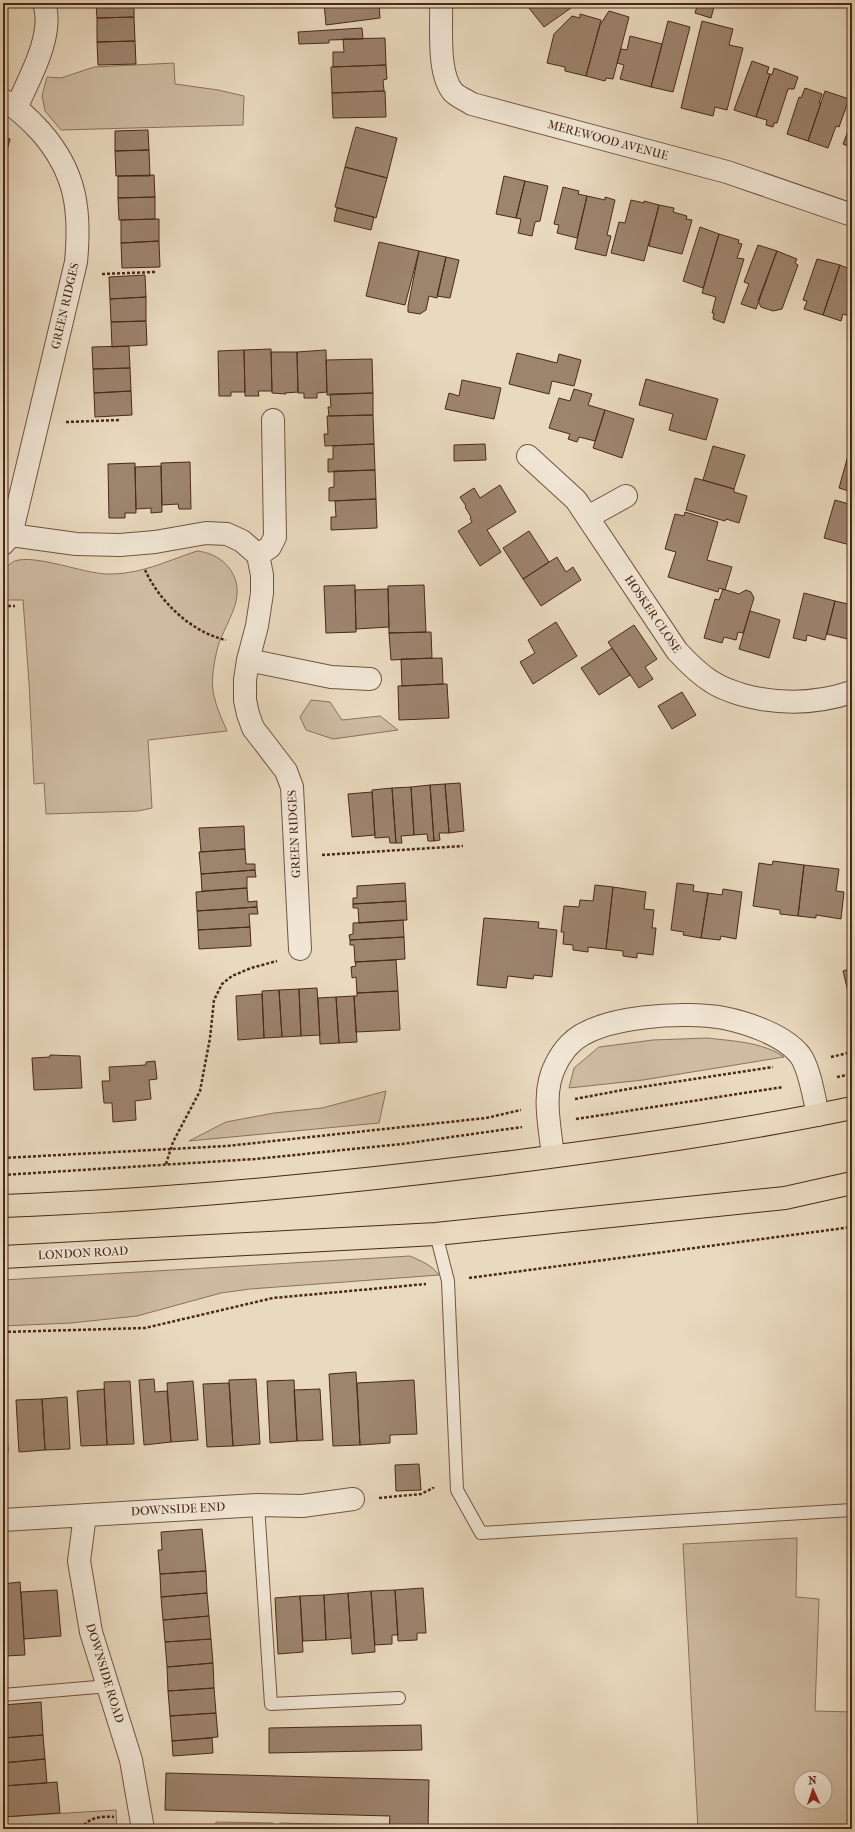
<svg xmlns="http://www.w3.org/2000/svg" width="855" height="1832" viewBox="0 0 855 1832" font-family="'IM FELL French Canon',serif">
<rect width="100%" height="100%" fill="#e9d9be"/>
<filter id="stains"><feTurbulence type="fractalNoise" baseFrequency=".005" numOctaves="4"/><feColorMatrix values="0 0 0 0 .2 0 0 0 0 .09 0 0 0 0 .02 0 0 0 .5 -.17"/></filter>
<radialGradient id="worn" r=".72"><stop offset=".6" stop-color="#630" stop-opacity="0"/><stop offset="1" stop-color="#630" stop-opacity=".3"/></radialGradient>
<path fill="#cebba2" stroke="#8c725d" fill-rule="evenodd" d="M 174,63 L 175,84 L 218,90 L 244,96 L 243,125 L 61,130 L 45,111 L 42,96 L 47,77 L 61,78 L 94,67 Z
M 197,551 C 220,553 239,571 237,595 C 236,610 224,629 219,643 C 216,652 214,664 213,673 C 210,695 219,712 227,731 L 148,740 L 152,808 L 138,811 L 46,814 L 44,783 L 34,784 L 29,683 L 23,600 L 3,600 L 3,571 C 6,568 11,562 15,561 C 34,554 83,573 106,574 C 139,575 167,561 197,551 Z
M 311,700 L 330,702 L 342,720 L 380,716 L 398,730 L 333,739 L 306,730 L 300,717 Z
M 707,1038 C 732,1041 763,1042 784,1057 L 643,1080 L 569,1088 L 574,1068 L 599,1047 L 653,1040 Z
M 386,1091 L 379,1123 L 189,1141 L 226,1122 L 274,1113 L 322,1108 Z
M 410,1256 C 421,1261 432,1265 439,1275 L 250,1289 L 221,1293 L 137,1316 L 71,1323 L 3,1326 L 3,1280 Z
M 797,1538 L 796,1597 L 819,1599 L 815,1711 L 852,1712 L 852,1829 L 698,1829 L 683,1544 ZM 801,1778 L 825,1778 L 825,1802 L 801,1802 Z
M 116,1810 L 117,1829 L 3,1829 L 3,1817 Z
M 216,1822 L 273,1823 L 273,1829 L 216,1829 Z
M 280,1823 L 361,1825 L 361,1829 L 280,1829 Z"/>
<path fill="#9d846e" stroke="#4b2818" d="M 96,3 L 134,3 L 134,17 L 97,18 Z
M 324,3 L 379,3 L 380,18 L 326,25 Z
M 525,3 L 578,3 L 544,27 Z
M 698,3 L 715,3 L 711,18 L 695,13 Z
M 609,11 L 629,17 L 613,79 L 606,78 L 605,81 L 586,76 L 600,25 Z
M 580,14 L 601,20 L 586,76 L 565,71 L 565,67 L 547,63 L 554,34 L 572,16 L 580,18 Z
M 134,17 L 135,41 L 97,42 L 97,18 Z
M 668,21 L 690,27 L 673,92 L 651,87 Z
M 702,21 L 733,29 L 729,45 L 743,48 L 727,110 L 715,107 L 713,116 L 681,108 Z
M 362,28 L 363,39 L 329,40 L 329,43 L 299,44 L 298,32 Z
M 630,36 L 662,44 L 651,87 L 620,79 L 624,65 L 617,63 L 621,49 L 627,50 Z
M 385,38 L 386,65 L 333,67 L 333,52 L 344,52 L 343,39 Z
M 135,41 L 136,64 L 98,65 L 97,42 Z
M 752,61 L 769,67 L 767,73 L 770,74 L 756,117 L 734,110 Z
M 386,65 L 387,79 L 383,80 L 384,91 L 332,93 L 331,67 Z
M 774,68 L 798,77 L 794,89 L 788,89 L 777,123 L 774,123 L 773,127 L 766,125 L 767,120 L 756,117 L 770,74 L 772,75 Z
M 805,88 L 822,94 L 819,103 L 821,103 L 808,141 L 787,134 L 799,97 L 801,98 Z
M 384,91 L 385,91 L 386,117 L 333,118 L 332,93 Z
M 825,91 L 849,99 L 839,127 L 836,126 L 828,148 L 808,141 Z
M 852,121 L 852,148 L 843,144 Z
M 356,127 L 397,138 L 387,178 L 345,167 Z
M 148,130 L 149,150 L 115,151 L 115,131 Z
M 3,137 L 10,139 L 4,163 L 3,163 Z
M 149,150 L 150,176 L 116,176 L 115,151 Z
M 345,167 L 387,178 L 376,218 L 335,207 Z
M 154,175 L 155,197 L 118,198 L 118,176 Z
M 504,176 L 525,181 L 516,218 L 496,214 Z
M 525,181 L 548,186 L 540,221 L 535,222 L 532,236 L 518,233 L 521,219 L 516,218 Z
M 563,187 L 579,191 L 578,194 L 587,196 L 577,238 L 557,233 L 559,225 L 554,224 Z
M 587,196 L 605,200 L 605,197 L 615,200 L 607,235 L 611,236 L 606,256 L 575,249 Z
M 155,197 L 155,219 L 119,220 L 118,198 Z
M 631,200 L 644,203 L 644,201 L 659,205 L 644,261 L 611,253 L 619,222 L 625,223 Z
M 659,205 L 674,208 L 673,212 L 687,216 L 686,219 L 692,220 L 682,254 L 649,246 Z
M 337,208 L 374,217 L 371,230 L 334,221 Z
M 159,219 L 159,241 L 121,243 L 121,220 Z
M 700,227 L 719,234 L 703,288 L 683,281 Z
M 719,234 L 739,240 L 738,243 L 742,244 L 737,258 L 744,259 L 724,323 L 713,319 L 714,313 L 712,313 L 716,297 L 702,293 Z
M 159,241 L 160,267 L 122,268 L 121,243 Z
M 379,242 L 419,251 L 405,305 L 366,296 Z
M 758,245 L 777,251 L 756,309 L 741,304 L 749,284 L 744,282 Z
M 419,251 L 446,257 L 437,298 L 429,296 L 426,310 L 420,314 L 408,312 L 408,306 Z
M 777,251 L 797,259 L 795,263 L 798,265 L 782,309 L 773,311 L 761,307 L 758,301 Z
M 446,257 L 459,260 L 450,298 L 437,296 Z
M 817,259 L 840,265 L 823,315 L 804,309 L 807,301 L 803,300 Z
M 840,265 L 852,270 L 852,309 L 849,316 L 843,314 L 841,321 L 823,315 Z
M 145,275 L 146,297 L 110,299 L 109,277 Z
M 146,297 L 146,321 L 111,322 L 110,299 Z
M 146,321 L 147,345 L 112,347 L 111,322 Z
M 129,346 L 130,368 L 93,369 L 92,347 Z
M 271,349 L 272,391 L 258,391 L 259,396 L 245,396 L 244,350 Z
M 244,350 L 245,392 L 231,392 L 231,396 L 219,396 L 218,351 Z
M 326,350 L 327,392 L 317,393 L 317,398 L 304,398 L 304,393 L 298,393 L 297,352 Z
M 271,352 L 297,352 L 298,392 L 285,393 L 286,394 L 272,393 Z
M 517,353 L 557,363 L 559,354 L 581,360 L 574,386 L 552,381 L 549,394 L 509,384 Z
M 372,359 L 373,393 L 327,395 L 326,360 Z
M 130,368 L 131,391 L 94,393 L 93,369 Z
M 646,379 L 718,399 L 706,440 L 669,430 L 673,414 L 639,405 Z
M 462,380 L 501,388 L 494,419 L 445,409 L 449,393 L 459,396 Z
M 574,389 L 592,394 L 588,405 L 605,410 L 595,441 L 579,437 L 577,442 L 568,439 L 570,434 L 549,428 L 559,398 L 570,401 Z
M 131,391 L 132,415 L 95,417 L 94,393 Z
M 373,393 L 373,415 L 329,416 L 328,407 L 331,407 L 330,394 Z
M 605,410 L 634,419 L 622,458 L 593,448 Z
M 373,415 L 374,444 L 325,446 L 324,434 L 328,434 L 327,416 Z
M 852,441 L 852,492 L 839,488 Z
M 374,444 L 375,470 L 328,472 L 328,459 L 333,459 L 333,446 Z
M 485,444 L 486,460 L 454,461 L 454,445 Z
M 713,446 L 745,455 L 734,489 L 703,480 Z
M 190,462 L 191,509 L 179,509 L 178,504 L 162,505 L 161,463 Z
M 135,463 L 136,513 L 125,513 L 125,518 L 109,518 L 108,464 Z
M 161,466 L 162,512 L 151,513 L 151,508 L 136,509 L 135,467 Z
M 375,470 L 376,499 L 329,501 L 329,488 L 334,487 L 334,471 Z
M 695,478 L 734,489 L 734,492 L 747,496 L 739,523 L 726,519 L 725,521 L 686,510 Z
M 500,485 L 516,512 L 487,530 L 501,552 L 480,566 L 458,531 L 472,522 L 470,518 L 471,517 L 465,507 L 466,506 L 460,497 L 474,488 L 480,498 Z
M 376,499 L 377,528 L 331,530 L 331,517 L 336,517 L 335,501 Z
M 835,500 L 852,505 L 852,555 L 847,554 L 850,545 L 824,538 Z
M 685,512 L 718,522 L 707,560 L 732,567 L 725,590 L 719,588 L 718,592 L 668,577 L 676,552 L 665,549 L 675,514 L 684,516 Z
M 529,531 L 549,562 L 523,579 L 503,548 Z
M 557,557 L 566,572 L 573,567 L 581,580 L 541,606 L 523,579 Z
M 355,585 L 356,632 L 326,633 L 324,586 Z
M 424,585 L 426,632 L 389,633 L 388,586 Z
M 388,589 L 389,627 L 356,629 L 355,590 Z
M 723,589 L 739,594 L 746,590 L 751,592 L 754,598 L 743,633 L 738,632 L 736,640 L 724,637 L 722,643 L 704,638 L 715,599 L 719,600 Z
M 804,593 L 835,601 L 825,640 L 807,635 L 806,641 L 793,638 Z
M 835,601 L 852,605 L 852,640 L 827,634 Z
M 750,611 L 780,620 L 769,658 L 739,649 Z
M 556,622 L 577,656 L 533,684 L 520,662 L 535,653 L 528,640 Z
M 634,625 L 657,659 L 645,667 L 653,679 L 639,688 L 608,642 Z
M 431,632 L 432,658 L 391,660 L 389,633 Z
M 612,648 L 630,675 L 599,695 L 581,668 Z
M 442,658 L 443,684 L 402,686 L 401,659 Z
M 443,684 L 447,684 L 449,718 L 399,720 L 398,686 Z
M 682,692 L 696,715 L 672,729 L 658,706 Z
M 460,783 L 464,831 L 449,833 L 445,784 Z
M 445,784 L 449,833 L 439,833 L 440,840 L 434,841 L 430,785 Z
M 430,785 L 434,841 L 428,841 L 427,834 L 414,835 L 411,787 Z
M 411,787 L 414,835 L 401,836 L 402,843 L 396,843 L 392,788 Z
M 392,788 L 396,843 L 390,843 L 389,837 L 375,838 L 372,790 Z
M 372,792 L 375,835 L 352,837 L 348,794 Z
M 244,826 L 245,849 L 201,852 L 199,828 Z
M 245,849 L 246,864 L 255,864 L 255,870 L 201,874 L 199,852 Z
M 773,861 L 804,865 L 798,916 L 780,914 L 780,910 L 753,906 L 759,863 L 772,865 Z
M 804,865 L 839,869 L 836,891 L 844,892 L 841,919 L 816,915 L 816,918 L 798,916 Z
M 255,870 L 256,877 L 247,877 L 247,888 L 202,891 L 201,874 Z
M 405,883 L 406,901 L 353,904 L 353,898 L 357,898 L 357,886 Z
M 677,883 L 694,885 L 693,891 L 708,893 L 701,938 L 683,935 L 684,932 L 671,930 Z
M 595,885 L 613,887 L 606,949 L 588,947 L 588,952 L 573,950 L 573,945 L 563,944 L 564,932 L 561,932 L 564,906 L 579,907 L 580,900 L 593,901 Z
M 613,887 L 646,892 L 644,909 L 654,910 L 652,928 L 656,928 L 653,955 L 637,953 L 637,958 L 623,956 L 623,951 L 606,949 Z
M 247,888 L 248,902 L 257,901 L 257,907 L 197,911 L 196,892 Z
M 723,889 L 742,892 L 736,939 L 721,936 L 720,940 L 701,938 L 708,893 L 722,895 Z
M 406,901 L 407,920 L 359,923 L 358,908 L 353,908 L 353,904 Z
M 257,907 L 258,914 L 249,914 L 250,927 L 198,930 L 197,911 Z
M 484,918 L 539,922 L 538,928 L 557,930 L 552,977 L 534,975 L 533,979 L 508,976 L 506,988 L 477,985 Z
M 403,920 L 404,937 L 350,940 L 349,935 L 353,934 L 353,923 Z
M 250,927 L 251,946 L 199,949 L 198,930 Z
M 404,937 L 405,959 L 355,962 L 354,945 L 350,945 L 350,940 Z
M 396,960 L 398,991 L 357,993 L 356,977 L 352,978 L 351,967 L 356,966 L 355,962 Z
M 852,968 L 852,1000 L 850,1000 L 843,971 Z
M 317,988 L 320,1035 L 301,1036 L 299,989 Z
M 299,989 L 301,1036 L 282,1037 L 279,990 Z
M 279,990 L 282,1037 L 264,1038 L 262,991 Z
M 398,991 L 400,1030 L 356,1032 L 354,996 L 357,996 L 357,993 Z
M 262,994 L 264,1038 L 238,1040 L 236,996 Z
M 354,996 L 357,1042 L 339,1043 L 336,997 Z
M 336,997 L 339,1043 L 320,1044 L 318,998 Z
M 50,1055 L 80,1056 L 82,1088 L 34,1090 L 32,1058 L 50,1057 Z
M 155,1061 L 157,1079 L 149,1080 L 151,1099 L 135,1101 L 136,1120 L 113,1122 L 112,1103 L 104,1103 L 102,1081 L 110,1081 L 109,1067 L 146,1065 L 146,1062 Z
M 356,1372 L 360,1445 L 333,1446 L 329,1374 Z
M 154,1379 L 155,1392 L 167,1391 L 171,1442 L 144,1445 L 139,1380 Z
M 256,1379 L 260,1444 L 233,1446 L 229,1380 Z
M 294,1380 L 297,1441 L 270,1443 L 267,1381 Z
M 414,1380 L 417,1434 L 390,1435 L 390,1443 L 360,1445 L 357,1383 Z
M 130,1381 L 134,1444 L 107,1445 L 104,1382 Z
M 193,1381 L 198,1440 L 171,1442 L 167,1383 Z
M 229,1383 L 233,1446 L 207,1447 L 203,1384 Z
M 104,1389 L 107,1445 L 81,1446 L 77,1391 Z
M 320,1389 L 323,1440 L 297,1441 L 294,1390 Z
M 3,1392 L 5,1392 L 8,1452 L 3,1453 Z
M 67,1397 L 70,1449 L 45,1450 L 42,1399 Z
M 42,1399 L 45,1450 L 19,1452 L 16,1400 Z
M 419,1464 L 421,1490 L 396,1491 L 395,1465 Z
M 202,1529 L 206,1571 L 160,1574 L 158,1550 L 162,1550 L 161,1532 Z
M 206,1571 L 207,1593 L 161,1597 L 160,1574 Z
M 20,1582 L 25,1655 L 5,1656 L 3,1584 Z
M 423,1588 L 426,1633 L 417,1633 L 417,1640 L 398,1641 L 395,1590 Z
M 57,1590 L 61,1636 L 24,1639 L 21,1592 Z
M 395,1590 L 398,1635 L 392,1635 L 392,1644 L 375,1645 L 371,1591 Z
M 371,1591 L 375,1652 L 352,1654 L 348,1593 Z
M 207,1593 L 209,1616 L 163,1620 L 161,1597 Z
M 348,1593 L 351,1638 L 326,1640 L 324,1595 Z
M 324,1595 L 326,1640 L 303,1641 L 300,1596 Z
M 300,1596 L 303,1652 L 278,1654 L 275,1598 Z
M 209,1616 L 211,1639 L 165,1642 L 163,1620 Z
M 211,1639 L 213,1663 L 167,1667 L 165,1642 Z
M 213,1663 L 214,1688 L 168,1691 L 167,1667 Z
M 214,1688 L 216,1713 L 170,1716 L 168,1691 Z
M 41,1702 L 43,1735 L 3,1738 L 3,1705 Z
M 216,1713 L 218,1737 L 172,1741 L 170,1716 Z
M 421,1725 L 422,1750 L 269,1753 L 269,1728 Z
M 43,1735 L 45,1759 L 3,1763 L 3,1738 Z
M 212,1738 L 213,1753 L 173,1756 L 172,1741 Z
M 45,1759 L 47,1783 L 3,1786 L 3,1763 Z
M 166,1773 L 429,1780 L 428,1829 L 389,1829 L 390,1816 L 165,1810 Z
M 57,1782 L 60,1813 L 3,1817 L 3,1786 Z"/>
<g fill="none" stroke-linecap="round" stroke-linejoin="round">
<g stroke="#725442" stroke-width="14">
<path id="lane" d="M 436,1234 L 448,1281 L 457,1490 L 481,1533 L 852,1510
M 258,1505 L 271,1704 L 399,1698
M 3,1695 L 109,1686"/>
</g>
<g stroke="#725442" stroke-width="24">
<path id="street" d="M 441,3 C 442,27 437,73 453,92 C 458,97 466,100 472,104 L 727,172 L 852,215
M 3,100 C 18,108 29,119 41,132 C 76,172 81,210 76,262 L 11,535 L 3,544
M 16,108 C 29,79 55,34 44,3
M 528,456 L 576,500 L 677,651 C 688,663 699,674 712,682 C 721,688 733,692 743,695 C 780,705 816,704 852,692
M 588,517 L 626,496
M 11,535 L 76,544 L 120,545 L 155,542 L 206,533 L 227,534 L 242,541 L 258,555 L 262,575 L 262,593 L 257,626 L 248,660 L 245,680 L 245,700 L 248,714 L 253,728 L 286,771 L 292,787 L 300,949
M 258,555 L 270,547 L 275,537 L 273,420
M 248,660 L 331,677 L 370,679
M 553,1156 C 550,1127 541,1092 556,1064 C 559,1058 565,1049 570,1044 C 598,1015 686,1011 724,1018 C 748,1023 784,1035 800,1055 C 810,1069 814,1098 818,1115
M 85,1515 L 79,1561 L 91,1632 L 131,1760 L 143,1829
M 3,1520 L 258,1505 L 302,1506 L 353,1499"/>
</g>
<g stroke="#4b2818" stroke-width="24">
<path id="highway" d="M 3,1206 C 171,1200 337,1184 504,1163 C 620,1148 737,1132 852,1108
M 3,1257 L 436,1234 L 785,1198 L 852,1183"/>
</g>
<path stroke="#4b2818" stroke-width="2.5" stroke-dasharray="3 2" stroke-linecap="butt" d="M 102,274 L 155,272
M 66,422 L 121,420
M 145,570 C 160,602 191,632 226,640
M 3,606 L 15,606
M 322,855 L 463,846
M 831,1057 L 852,1052
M 837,1077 L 852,1074
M 575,1099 L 628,1089 L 773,1067
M 576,1119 L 783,1087
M 3,1158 L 227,1146 L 486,1118 L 521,1110
M 166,1164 L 173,1142 L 200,1091 L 210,1038 L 214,1000 L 222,984 L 232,976 L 251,968 L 277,961
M 3,1175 L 255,1159 L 402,1144 L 522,1127
M 469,1278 L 852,1227
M 3,1332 L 145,1328 L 273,1298 L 426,1284
M 379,1498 L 421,1494 L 433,1488 L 433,1487
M 81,1829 C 89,1817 101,1816 114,1817"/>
<use href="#lane" stroke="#f1e6d5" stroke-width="12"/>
<use href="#street" stroke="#f1e6d5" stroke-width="22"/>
<use href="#highway" stroke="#e9d9be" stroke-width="22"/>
</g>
<g text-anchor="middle" stroke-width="4" stroke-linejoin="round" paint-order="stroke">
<g font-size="12" fill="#4b2818" stroke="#f1e6d5">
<text transform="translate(608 140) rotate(15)" y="4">MEREWOOD AVENUE</text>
<text transform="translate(65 306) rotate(-77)" y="4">GREEN RIDGES</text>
<text transform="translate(653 614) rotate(56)" y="4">HOSKER CLOSE</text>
<text transform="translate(294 834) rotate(-93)" y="4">GREEN RIDGES</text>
<text transform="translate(83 1253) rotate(-3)" y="4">LONDON ROAD</text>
<text transform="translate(178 1509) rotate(-3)" y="4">DOWNSIDE END</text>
<text transform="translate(105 1673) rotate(73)" y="4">DOWNSIDE ROAD</text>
</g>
</g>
<rect width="855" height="1832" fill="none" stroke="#e9d9be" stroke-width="16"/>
<rect x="4" y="4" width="847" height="1824" fill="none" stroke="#4b2818" stroke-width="2"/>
<rect x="8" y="8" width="839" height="1816" fill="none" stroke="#4b2818"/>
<g transform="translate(813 1790) rotate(357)"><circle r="19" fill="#f1e6d5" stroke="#af9a89"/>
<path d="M0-3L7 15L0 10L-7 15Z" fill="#8f2418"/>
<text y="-6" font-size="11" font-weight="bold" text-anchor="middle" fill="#4b2818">N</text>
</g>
<rect width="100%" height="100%" filter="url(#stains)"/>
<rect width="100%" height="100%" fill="url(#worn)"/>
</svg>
